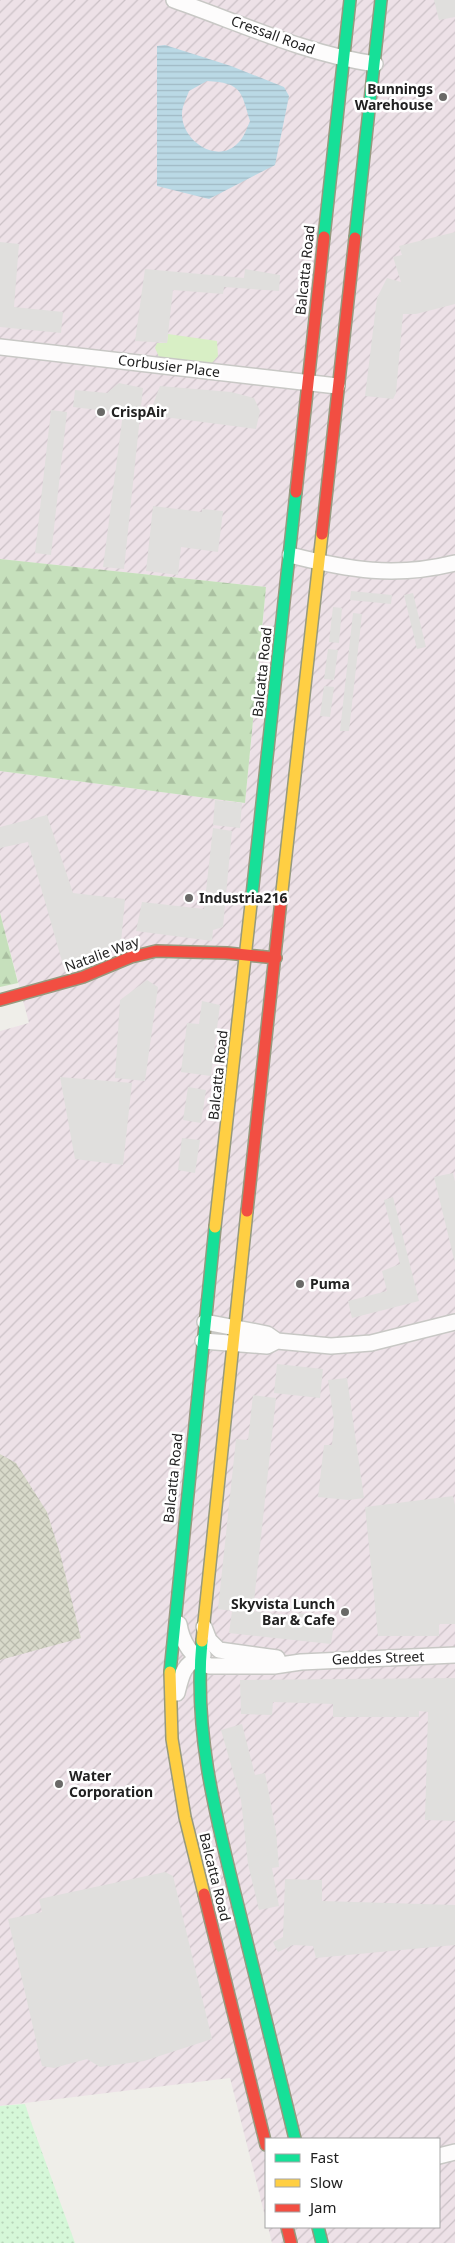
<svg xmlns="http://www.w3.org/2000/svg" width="455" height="2243" viewBox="0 0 455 2243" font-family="'Noto Sans',sans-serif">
<defs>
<pattern id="industrial-furrows" width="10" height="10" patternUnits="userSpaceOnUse" patternTransform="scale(1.25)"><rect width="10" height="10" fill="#ede1e7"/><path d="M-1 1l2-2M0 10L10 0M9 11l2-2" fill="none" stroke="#cbc1c6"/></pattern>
<pattern id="construction-cross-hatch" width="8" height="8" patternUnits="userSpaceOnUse" patternTransform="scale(1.25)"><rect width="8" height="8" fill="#d8d9ca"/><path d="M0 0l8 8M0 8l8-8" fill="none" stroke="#b9baad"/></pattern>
<pattern id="forest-firs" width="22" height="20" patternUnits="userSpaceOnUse" patternTransform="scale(1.25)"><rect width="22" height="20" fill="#c6e0bc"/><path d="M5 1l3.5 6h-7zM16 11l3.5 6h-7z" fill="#aac0a1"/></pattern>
<pattern id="park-dots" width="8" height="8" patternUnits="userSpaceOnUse" patternTransform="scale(1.25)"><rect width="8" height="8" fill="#d5f7d8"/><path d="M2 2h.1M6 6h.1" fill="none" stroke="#b7d3b9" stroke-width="1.8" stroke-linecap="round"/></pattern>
<pattern id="water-rules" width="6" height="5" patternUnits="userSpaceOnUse" patternTransform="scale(1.25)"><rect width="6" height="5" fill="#bad9e5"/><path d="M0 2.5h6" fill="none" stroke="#a0bac4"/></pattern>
</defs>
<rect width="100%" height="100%" fill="#efeee9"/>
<path fill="url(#industrial-furrows)" d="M 0,0 L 455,0 L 455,2243 L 272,2243 L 268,2227 L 439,2227 L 439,2139 L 266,2139 L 266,2220 L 230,2078 L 0,2106 L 0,1031 L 29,1023 L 0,913 L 0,771 L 245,803 L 266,587 L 0,559 Z"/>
<path fill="url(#construction-cross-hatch)" d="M 0,1454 L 16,1463 L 47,1512 L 60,1553 L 81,1638 L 0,1660 Z"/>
<path fill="#d8efc5" d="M 168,334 L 217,341 L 218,356 L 212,363 L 160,359 L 155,348 L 157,343 L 167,343 Z"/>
<path fill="url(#forest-firs)" d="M 0,559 L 266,587 L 245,803 L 0,771 Z
M 0,913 L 18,983 L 0,987 Z"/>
<path fill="url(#park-dots)" d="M 25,2104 L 31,2122 L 75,2243 L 0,2243 L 0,2106 Z"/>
<path fill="#e0dfdd" d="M 434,0 L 455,0 L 455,17 L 439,20 Z
M 455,232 L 455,304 L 416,314 L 403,314 L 396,393 L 393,399 L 365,396 L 377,298 L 387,278 L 401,282 L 393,257 L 402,255 L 399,246 Z
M 0,242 L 19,244 L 14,307 L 63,312 L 61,333 L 0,327 Z
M 145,269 L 244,278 L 245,269 L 280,275 L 279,291 L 224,287 L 223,294 L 173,290 L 167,343 L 135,341 Z
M 119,383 L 143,388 L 124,569 L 103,567 L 123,413 L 73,407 L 75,390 L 107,393 Z
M 160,386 L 231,392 L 254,398 L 260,411 L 256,429 L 149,415 Z
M 51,410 L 67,412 L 51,555 L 35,553 Z
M 153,506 L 202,512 L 202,509 L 223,511 L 218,552 L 181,547 L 178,575 L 146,571 Z
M 351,591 L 392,595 L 391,604 L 350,600 Z
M 413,593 L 426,647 L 417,649 L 404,595 Z
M 333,607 L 342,608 L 339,643 L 329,642 Z
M 353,613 L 362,614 L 349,731 L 340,731 Z
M 328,649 L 338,650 L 334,680 L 324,679 Z
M 324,686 L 334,687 L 330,717 L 320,716 Z
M 215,800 L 242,803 L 240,828 L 213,825 Z
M 47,815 L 73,893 L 125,899 L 121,942 L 109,947 L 102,960 L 65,972 L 28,842 L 0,848 L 0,827 Z
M 213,828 L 232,831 L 223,927 L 213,930 L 212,941 L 136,931 L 142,902 L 204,909 Z
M 147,980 L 158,987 L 145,1081 L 115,1078 L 120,1000 Z
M 202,1001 L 220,1005 L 211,1076 L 181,1072 L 187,1023 L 199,1024 Z
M 60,1077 L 132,1083 L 123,1165 L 75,1159 Z
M 188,1087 L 206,1090 L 201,1123 L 183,1120 Z
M 182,1138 L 200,1140 L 195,1173 L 178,1170 Z
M 453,1173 L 455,1182 L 455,1263 L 434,1177 Z
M 393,1197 L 419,1301 L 352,1318 L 348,1301 L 387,1291 L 382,1271 L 400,1264 L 384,1200 Z
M 277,1364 L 323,1369 L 320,1398 L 274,1393 Z
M 347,1378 L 364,1498 L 349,1500 L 318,1497 L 324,1445 L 332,1445 L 334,1421 L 328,1380 Z
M 253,1395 L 276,1398 L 253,1611 L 293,1616 L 298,1613 L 335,1616 L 331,1644 L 229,1633 L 232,1611 L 218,1609 L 236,1439 L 248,1440 Z
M 453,1496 L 455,1505 L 455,1624 L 439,1624 L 439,1636 L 378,1636 L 365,1507 Z
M 455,1678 L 455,1821 L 425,1820 L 428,1712 L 419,1711 L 419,1717 L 333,1717 L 333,1704 L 273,1702 L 272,1715 L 241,1714 L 240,1680 Z
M 242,1724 L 255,1775 L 265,1773 L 276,1831 L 279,1867 L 272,1868 L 279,1906 L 259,1910 L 248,1864 L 241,1800 L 221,1730 Z
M 165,1872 L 173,1876 L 212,2039 L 144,2061 L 100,2067 L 87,2059 L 54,2068 L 42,2066 L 8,1919 L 42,1912 L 39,1899 Z
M 285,1879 L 322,1880 L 322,1901 L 455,1905 L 455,1945 L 316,1958 L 313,1946 L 293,1945 L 278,1952 L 273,1942 L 283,1937 Z"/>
<path fill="url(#water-rules)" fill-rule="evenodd" d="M 165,45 L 231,66 L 284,87 L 289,96 L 275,165 L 209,199 L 157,186 L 157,46 ZM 207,81 C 242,83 241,91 250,121 C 247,128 244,137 239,142 C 218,166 181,141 182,113 C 182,106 187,97 189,91 Z"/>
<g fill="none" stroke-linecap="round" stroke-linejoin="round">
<g stroke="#c8c8c5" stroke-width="18">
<path id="street" d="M 174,0 C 240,23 306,54 375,64
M 0,347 L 337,386
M 290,555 C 349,570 395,578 455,563
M 205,1322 L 267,1334 L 277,1341 L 331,1346 L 371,1343 L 455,1322
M 203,1341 L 267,1346 L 277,1341
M 179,1624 C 182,1643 191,1656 209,1666 L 274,1666 L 301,1662 L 455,1655
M 204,1627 L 209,1640 L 219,1650 L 277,1658
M 177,1693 C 182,1672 184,1664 203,1655
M 439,2156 L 455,2152"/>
</g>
<g stroke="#969a7f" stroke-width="14">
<path id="fast" d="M 324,237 L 350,0
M 355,238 L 381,0
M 251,904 L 296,492
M 202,1641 C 193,1733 217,1821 239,1910 C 258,1986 276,2063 295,2139
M 170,1672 L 215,1227
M 318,2227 L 322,2243"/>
</g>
<g stroke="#969a7f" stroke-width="14">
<path id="slow" d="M 281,900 L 322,534
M 215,1227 L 251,904
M 202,1641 L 247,1211
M 170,1672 L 172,1739 L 185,1817 L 204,1894"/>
</g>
<g stroke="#969a7f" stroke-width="14">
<path id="jam" d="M 296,492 L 324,237
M 322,534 L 355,238
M 0,1000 L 83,977 L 131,957 L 156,951 L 227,953 L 276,958
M 247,1211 L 281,900
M 204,1894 L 266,2145
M 287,2227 L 291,2243"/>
</g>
<use href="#street" stroke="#fdfcfc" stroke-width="15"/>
<use href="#fast" stroke="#16e098" stroke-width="11"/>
<use href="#slow" stroke="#ffcf43" stroke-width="11"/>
<use href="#jam" stroke="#f24e42" stroke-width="11"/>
</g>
<g fill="#696967" stroke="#fff" stroke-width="2">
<circle cx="443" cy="97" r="5"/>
<circle cx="101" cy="412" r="5"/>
<circle cx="189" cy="898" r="5"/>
<circle cx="300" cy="1284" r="5"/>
<circle cx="345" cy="1612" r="5"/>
<circle cx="59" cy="1784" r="5"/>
</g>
<g text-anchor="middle" stroke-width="5" stroke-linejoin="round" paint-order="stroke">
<g font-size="14" fill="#212121" stroke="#fff">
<text transform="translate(273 35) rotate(20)" y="5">Cressall Road</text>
<text transform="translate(305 270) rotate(-84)" y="5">Balcatta Road</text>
<text transform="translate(169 366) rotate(7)" y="5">Corbusier Place</text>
<text transform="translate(262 672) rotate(-84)" y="5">Balcatta Road</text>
<text transform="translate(102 954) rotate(-20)" y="5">Natalie Way</text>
<text transform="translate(218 1075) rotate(-84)" y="5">Balcatta Road</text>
<text transform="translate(173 1478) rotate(-84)" y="5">Balcatta Road</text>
<text transform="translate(378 1658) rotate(-2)" y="5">Geddes Street</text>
<text transform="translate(215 1877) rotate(76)" y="5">Balcatta Road</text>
</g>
<g font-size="14" font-weight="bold" fill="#212121" stroke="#fff" text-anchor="start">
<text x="433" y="94" text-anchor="end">Bunnings<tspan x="433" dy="16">Warehouse</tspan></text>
<text x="111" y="417">CrispAir</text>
<text x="199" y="903">Industria216</text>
<text x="310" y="1289">Puma</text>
<text x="335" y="1609" text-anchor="end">Skyvista Lunch<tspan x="335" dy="16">Bar &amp; Cafe</tspan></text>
<text x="69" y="1781">Water<tspan x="69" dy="16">Corporation</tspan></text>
</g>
</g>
<rect x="265" y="2138" width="175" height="90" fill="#ffffff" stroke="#a6a6a6"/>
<rect x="275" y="2154" width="25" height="8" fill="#16e098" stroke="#a6a6a6"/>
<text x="310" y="2163" font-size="15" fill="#212121">Fast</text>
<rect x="275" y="2179" width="25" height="8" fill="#ffcf43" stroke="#a6a6a6"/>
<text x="310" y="2188" font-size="15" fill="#212121">Slow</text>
<rect x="275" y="2204" width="25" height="8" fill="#f24e42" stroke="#a6a6a6"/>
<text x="310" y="2213" font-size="15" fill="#212121">Jam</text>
</svg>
